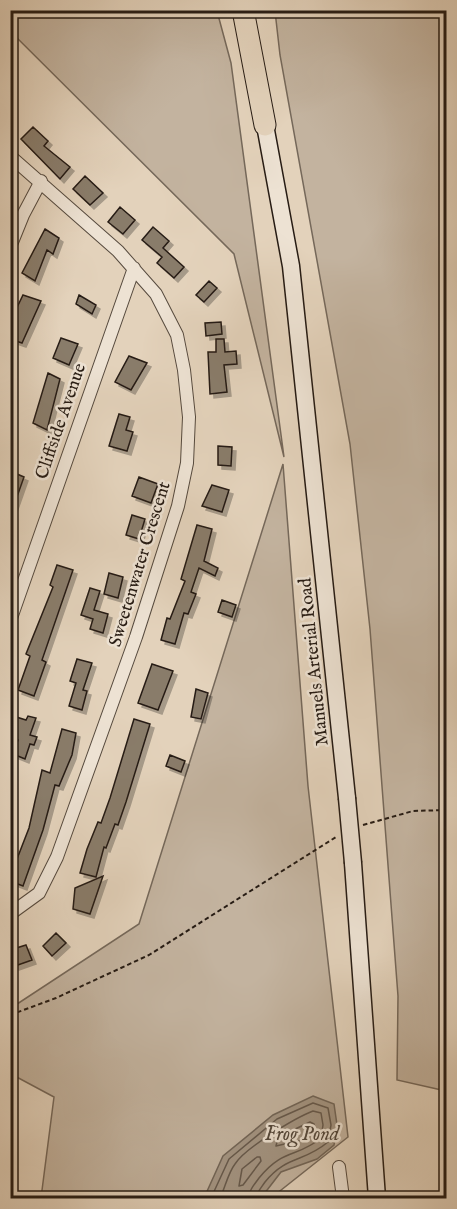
<svg xmlns="http://www.w3.org/2000/svg" width="457" height="1209" viewBox="0 0 457 1209" font-family="'IM FELL English',serif">
<defs>
<filter id="shadow"><feDropShadow dx="4" dy="4" stdDeviation="0" flood-color="#0004"/></filter>
</defs>
<rect width="100%" height="100%" fill="#e3d2bb"/>
<filter id="stains"><feTurbulence type="fractalNoise" baseFrequency=".00333" numOctaves="4"/><feColorMatrix values="0 0 0 0 .2 0 0 0 0 .09 0 0 0 0 .02 0 0 0 .5 -.17"/></filter>
<radialGradient id="worn" r=".72"><stop offset=".6" stop-color="#630" stop-opacity="0"/><stop offset="1" stop-color="#630" stop-opacity=".3"/></radialGradient>
<path fill="#c3b39f" stroke="#75685a" stroke-width="1.5" d="M 10,11 L 217,11 L 231,63 L 284,457 L 234,254 L 11,32 Z
M 275,11 L 446,11 L 446,1091 L 397,1080 L 398,996 L 370,629 L 350,444 L 280,55 Z
M 283,464 L 308,786 L 348,1137 L 271,1198 L 41,1198 L 54,1097 L 11,1074 L 11,1008 L 139,924 Z"/>
<path fill="#a39482" stroke="#716456" stroke-width="1.5" d="M 313,1096 L 334,1104 L 337,1125 L 334,1145 L 317,1159 L 281,1172 L 261,1198 L 204,1198 L 223,1156 L 273,1115 Z"/>
<g fill="none" stroke-linecap="round" stroke-linejoin="round">
<path stroke="#65584b" stroke-width="1.5" d="M 310,1122 L 314,1124 L 313,1132 L 306,1139 L 276,1146 L 277,1142 L 287,1133 Z
M 257,1157 L 260,1157 L 261,1161 L 243,1185 L 239,1186 L 242,1169 Z
M 211,1198 L 229,1159 L 277,1119 L 313,1103 L 328,1108 L 331,1125 L 328,1142 C 303,1163 287,1155 265,1182 C 261,1188 257,1192 256,1198
M 220,1198 C 225,1188 228,1173 235,1164 C 245,1148 295,1118 313,1111 L 321,1113 L 323,1125 L 321,1138 C 297,1158 283,1148 259,1178 C 254,1185 249,1190 249,1198"/>
</g>
<path fill="#897b6b" stroke="#271c14" stroke-width="1.5" filter="url(#shadow)" d="M 33,127 L 48,141 L 44,146 L 70,167 L 60,179 L 21,139 Z
M 85,176 L 103,193 L 90,205 L 73,189 Z
M 120,207 L 135,220 L 123,234 L 108,222 Z
M 153,227 L 169,241 L 163,248 L 184,267 L 174,278 L 157,263 L 162,257 L 142,240 Z
M 45,229 L 59,238 L 53,254 L 47,250 L 35,281 L 22,273 Z
M 209,281 L 217,288 L 204,302 L 196,295 Z
M 23,295 L 41,301 L 22,343 L 10,339 L 10,322 Z
M 79,295 L 96,305 L 92,314 L 76,304 Z
M 221,322 L 222,334 L 206,336 L 205,323 Z
M 61,338 L 78,344 L 69,365 L 53,358 Z
M 216,339 L 224,339 L 225,352 L 236,351 L 237,364 L 224,365 L 227,392 L 210,394 L 208,352 L 216,352 Z
M 129,356 L 147,363 L 131,390 L 115,382 Z
M 48,373 L 60,379 L 47,430 L 33,423 Z
M 119,414 L 130,417 L 126,430 L 133,432 L 127,451 L 109,446 Z
M 218,446 L 232,447 L 231,466 L 218,465 Z
M 10,471 L 24,477 L 12,511 L 10,511 Z
M 139,477 L 158,484 L 151,503 L 132,496 Z
M 212,485 L 229,490 L 222,512 L 202,506 Z
M 132,515 L 145,519 L 139,539 L 126,535 Z
M 197,525 L 212,529 L 204,561 L 218,568 L 215,576 L 199,568 L 191,592 L 196,594 L 188,614 L 184,613 L 175,644 L 161,640 L 167,618 L 170,619 L 185,581 L 181,579 Z
M 57,565 L 73,570 L 42,660 L 46,662 L 34,696 L 18,690 L 30,656 L 26,654 L 53,587 L 50,585 Z
M 109,573 L 123,577 L 118,598 L 104,594 Z
M 90,588 L 100,591 L 94,610 L 108,614 L 103,633 L 90,629 L 93,619 L 81,615 Z
M 222,600 L 236,605 L 232,617 L 218,612 Z
M 77,659 L 92,663 L 83,690 L 87,691 L 82,710 L 69,706 L 76,683 L 70,681 Z
M 152,664 L 173,671 L 158,710 L 138,703 Z
M 196,689 L 208,693 L 201,719 L 191,717 Z
M 10,715 L 26,720 L 28,716 L 36,718 L 30,735 L 37,737 L 34,745 L 30,744 L 25,759 L 13,754 L 18,740 L 10,737 Z
M 134,719 L 150,724 L 126,802 L 118,825 L 115,824 L 106,848 L 104,847 L 96,877 L 80,873 L 87,849 L 98,822 L 101,823 L 110,798 Z
M 62,729 L 76,733 L 72,755 L 59,786 L 55,785 L 43,830 L 23,886 L 10,881 L 10,877 L 29,828 L 42,770 L 50,773 Z
M 170,755 L 185,761 L 181,772 L 166,766 Z
M 103,876 L 90,914 L 73,909 L 75,888 Z
M 56,933 L 66,943 L 52,956 L 43,946 Z
M 26,945 L 32,960 L 15,966 L 10,950 Z"/>
<g fill="none" stroke-linecap="round" stroke-linejoin="round">
<g stroke="#564a3e" stroke-width="14">
<path id="street" d="M 10,156 L 118,251 L 156,294 L 177,335 L 184,370 L 189,417 L 187,463 L 178,506 L 136,637 L 57,857 L 39,893 L 10,914
M 10,247 L 23,215 L 41,181
M 10,621 L 134,268
M 339,1167 L 343,1198"/>
</g>
<g stroke="#271c14" stroke-width="19">
<path id="secondary" d="M 265,125 L 291,266 L 347,798
M 353,863 L 377,1198"/>
</g>
<g stroke="#271c14" stroke-width="23">
<path id="highway" d="M 243,10 L 265,125"/>
</g>
<path stroke="#271c14" stroke-width="2" stroke-dasharray="4.5 3" stroke-linecap="butt" d="M 363,825 L 413,811 L 446,810
M 10,1015 L 56,998 L 149,955 L 336,837"/>
<use href="#street" stroke="#ede2d3" stroke-width="12"/>
<use href="#secondary" stroke="#ede2d3" stroke-width="16"/>
<use href="#highway" stroke="#e3d2bb" stroke-width="21"/>
<g stroke="#271c14" stroke-width="19" stroke-linecap="butt">
<path id="secondary-bridge" d="M 347,798 L 353,863"/>
</g>
<use href="#secondary-bridge" stroke="#ede2d3" stroke-width="16"/>
</g>
<g text-anchor="middle" stroke-width="5" stroke-linejoin="round" paint-order="stroke">
<g font-size="18" fill="#271c14" stroke="#ede2d3">
<text transform="translate(60 421) rotate(-71)" y="6">Cliffside Avenue</text>
<text transform="translate(139 564) rotate(-73)" y="6">Sweetenwater Crescent</text>
<text transform="translate(313 662) rotate(-96)" y="6">Manuels Arterial Road</text>
</g>
<g font-size="20" font-style="italic" fill="#52463a" stroke="#ede2d3">
<text x="302" y="1140">Frog Pond</text>
</g>
</g>
<rect width="457" height="1209" fill="none" stroke="#e3d2bb" stroke-width="36"/>
<rect x="12" y="12" width="433" height="1185" fill="none" stroke="#271c14" stroke-width="3"/>
<rect x="18" y="18" width="421" height="1173" fill="none" stroke="#271c14" stroke-width="1.5"/>
<rect width="100%" height="100%" filter="url(#stains)"/>
<rect width="100%" height="100%" fill="url(#worn)"/>
</svg>
